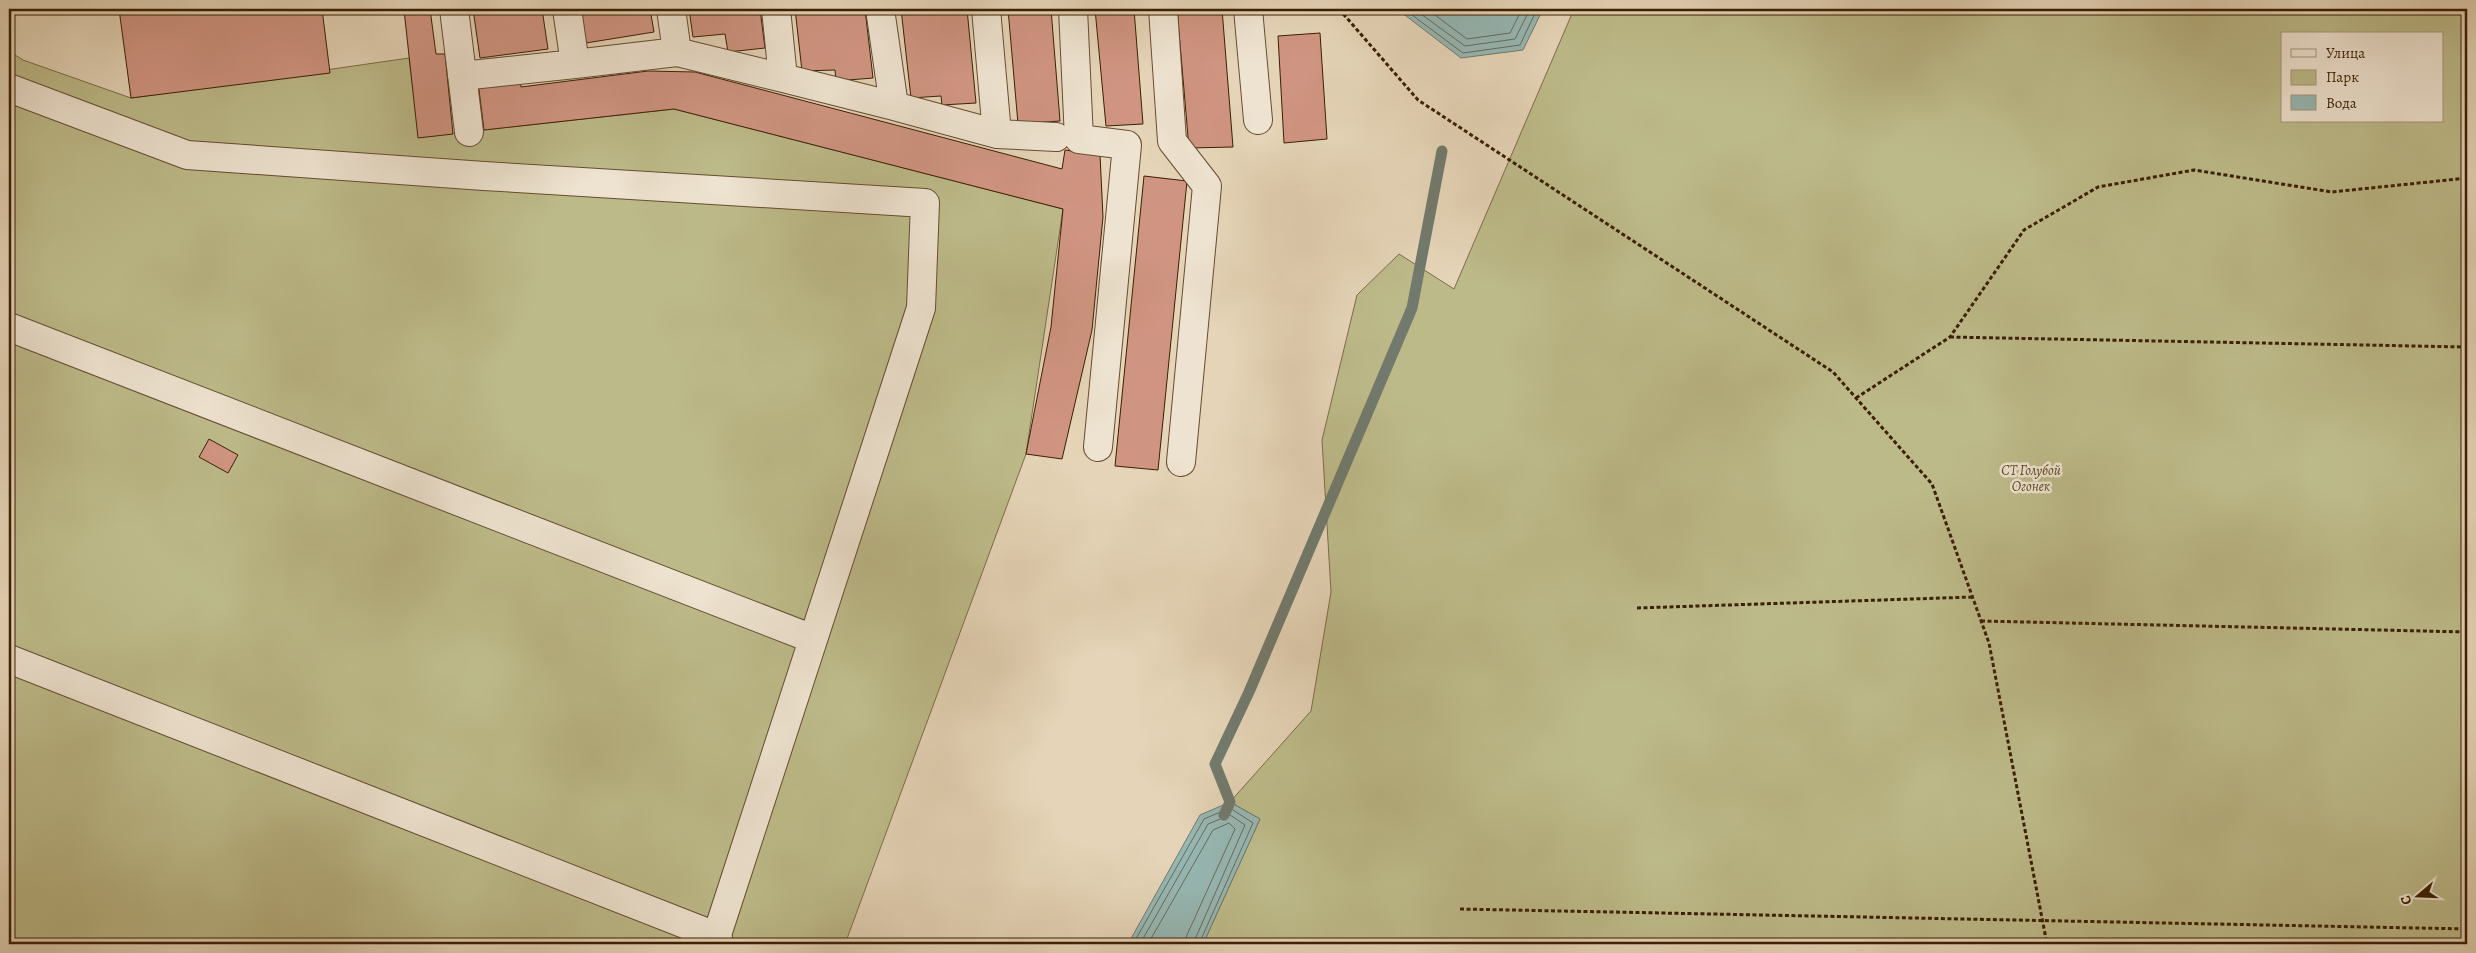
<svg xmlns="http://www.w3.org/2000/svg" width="2476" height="953" viewBox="0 0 2476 953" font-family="Alegreya,serif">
<rect width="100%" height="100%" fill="#e5d4b7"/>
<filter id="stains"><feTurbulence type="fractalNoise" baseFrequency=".004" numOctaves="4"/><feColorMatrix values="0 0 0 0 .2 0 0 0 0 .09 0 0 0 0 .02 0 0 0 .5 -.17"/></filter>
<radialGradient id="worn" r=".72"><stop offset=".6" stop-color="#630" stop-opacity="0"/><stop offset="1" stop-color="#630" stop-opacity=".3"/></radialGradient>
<path fill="#bdba89" stroke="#7c6c46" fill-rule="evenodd" d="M 1574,9 L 2467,9 L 2467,944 L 1203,944 L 1260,819 L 1230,802 L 1311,711 L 1331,592 L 1322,440 L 1357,295 L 1399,254 L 1454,289 ZM 2282,34 L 2442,34 L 2442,121 L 2282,121 Z
M 9,51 L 23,60 L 131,98 L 409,58 L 419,137 L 674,109 L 1063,209 L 1026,454 L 845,944 L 9,944 Z"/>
<path fill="#96b7b3" stroke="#727a6d" d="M 1397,9 L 1543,9 L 1523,50 L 1461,58 Z
M 1230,802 L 1260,819 L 1203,944 L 1128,944 L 1200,815 Z"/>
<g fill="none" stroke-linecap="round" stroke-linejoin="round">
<path stroke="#686b5b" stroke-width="1" d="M 1404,9 L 1463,53 L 1520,45 L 1537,9
M 1414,9 L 1465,46 L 1515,39 L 1530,9
M 1427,9 L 1467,39 L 1510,33 L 1522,9
M 1133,944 L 1204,819 L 1230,808 L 1253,823 L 1199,944
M 1140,944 L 1208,824 L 1230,815 L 1245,825 L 1193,944
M 1148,944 L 1213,830 L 1229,823 L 1235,829 L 1187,935 L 1185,944"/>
<path stroke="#727a6d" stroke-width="11" d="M 1224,815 L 1230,802 L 1215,764 L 1249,692 L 1412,308 L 1442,151"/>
</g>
<path fill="#d09582" stroke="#3b1f03" d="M 119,9 L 322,9 L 330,73 L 131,98 Z
M 430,9 L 436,54 L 445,54 L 453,134 L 418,138 L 404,10 Z
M 473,9 L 542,9 L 548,49 L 480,58 Z
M 581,9 L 650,9 L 654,32 L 586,43 Z
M 689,9 L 760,9 L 765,48 L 728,52 L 725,34 L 693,37 Z
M 795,9 L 865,9 L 873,78 L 836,81 L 835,70 L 802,71 Z
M 901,9 L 967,9 L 976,103 L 942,105 L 941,96 L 911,98 Z
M 1008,9 L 1051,9 L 1060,121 L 1018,124 Z
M 1095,9 L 1134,9 L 1143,124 L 1106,126 Z
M 1177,9 L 1222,9 L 1233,147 L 1189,148 Z
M 1320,33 L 1327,139 L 1284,143 L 1278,36 Z
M 648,71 L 695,72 L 1062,169 L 1065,150 L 1100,155 L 1103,217 L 1092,330 L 1062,459 L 1026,454 L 1051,327 L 1063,209 L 674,109 L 484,130 L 478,82 L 520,77 L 521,87 Z
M 1144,176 L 1187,181 L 1158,470 L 1115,466 Z
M 209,439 L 238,455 L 228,473 L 199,457 Z"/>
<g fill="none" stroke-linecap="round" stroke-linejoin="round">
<g stroke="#664c30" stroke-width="30">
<path id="minor" d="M 454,9 L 469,132
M 567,9 L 575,64 L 677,52
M 671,9 L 677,52 L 783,78
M 776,9 L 783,78 L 894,106
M 880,9 L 894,106 L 997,134
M 986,9 L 997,134 L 1056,137
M 1073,9 L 1079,139 L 1127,145 L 1098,447
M 1163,9 L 1172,141 L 1207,186 L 1181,462
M 1248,9 L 1258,120
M 462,76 L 575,64
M 9,88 L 187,155 L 484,176 L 925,203 L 921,308 L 714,944
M 9,327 L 813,639
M 9,659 L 718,937"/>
</g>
<path stroke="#3b1f03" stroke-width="3" stroke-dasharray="4 2.5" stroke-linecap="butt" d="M 1339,9 L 1418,100 L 1833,372 L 1932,484 L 1989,643 L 2047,944
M 1950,337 L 2467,347
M 1856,398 L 1950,337 L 2024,230 L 2098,187 L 2194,170 L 2332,192 L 2467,178
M 1637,608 L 1973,597
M 1981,621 L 2467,632
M 1460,909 L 2467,929"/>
<use href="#minor" stroke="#eee3d0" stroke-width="28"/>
</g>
<g text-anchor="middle" stroke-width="5" stroke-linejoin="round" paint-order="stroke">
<g font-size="14" font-style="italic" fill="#5c4624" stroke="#eee3d0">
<text x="2031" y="475">СТ Голубой<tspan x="2031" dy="16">Огонек</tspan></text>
</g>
</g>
<rect width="2476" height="953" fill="none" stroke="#e5d4b7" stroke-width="30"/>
<rect x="10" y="10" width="2456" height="933" fill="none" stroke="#3b1f03" stroke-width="2.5"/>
<rect x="15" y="15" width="2446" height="923" fill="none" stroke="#3b1f03"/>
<rect x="2281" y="32" width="162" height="90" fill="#eee3d0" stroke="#a6957e"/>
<rect x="2291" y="49" width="25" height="8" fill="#eee3d0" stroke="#a6957e"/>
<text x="2326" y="58" font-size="15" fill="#3b1f03">Улица</text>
<rect x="2291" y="70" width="25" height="15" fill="#bdba89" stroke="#a6957e"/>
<text x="2326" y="82" font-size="15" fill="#3b1f03">Парк</text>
<rect x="2291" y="95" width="25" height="15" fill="#96b7b3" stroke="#a6957e"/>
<text x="2326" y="108" font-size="15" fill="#3b1f03">Вода</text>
<g transform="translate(2418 896) rotate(251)" stroke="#eee3d0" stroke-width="4" paint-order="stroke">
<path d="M0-4L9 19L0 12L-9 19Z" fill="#3b1f03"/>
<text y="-8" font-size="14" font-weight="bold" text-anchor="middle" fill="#3b1f03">С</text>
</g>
<rect width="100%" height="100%" filter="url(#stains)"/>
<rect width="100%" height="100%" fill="url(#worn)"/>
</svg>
